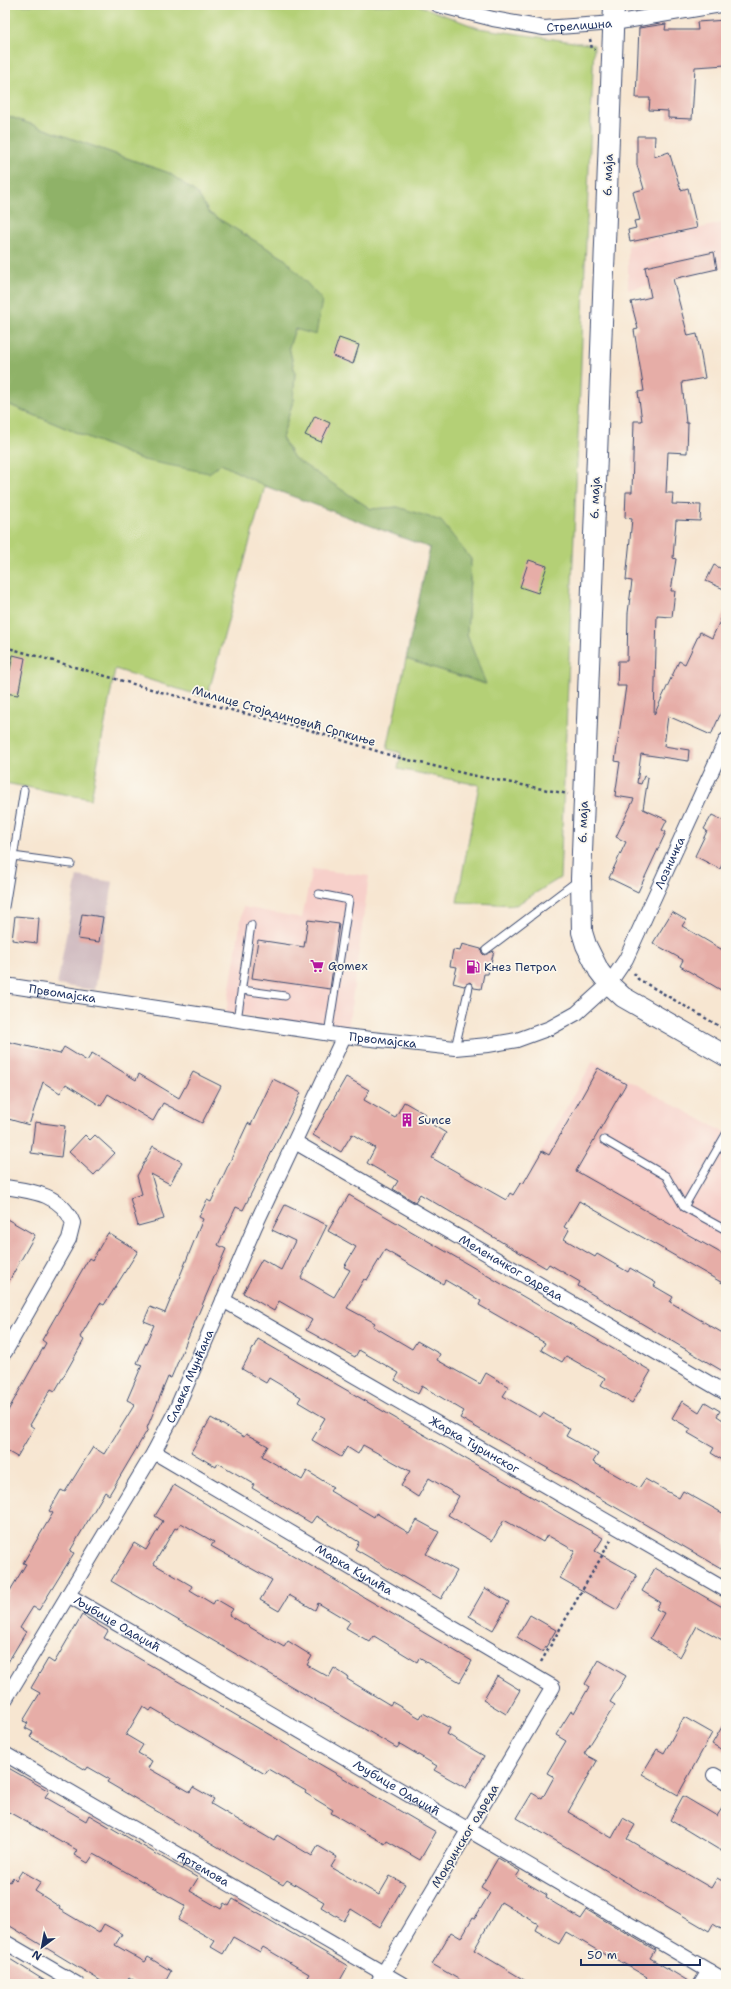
<svg xmlns="http://www.w3.org/2000/svg" width="731" height="1989" viewBox="0 0 731 1989" font-family="'Shantell Sans',sans-serif">
<rect width="100%" height="100%" fill="#fbf7ec"/>
<filter id="ink" filterUnits="userSpaceOnUse"><feTurbulence type="fractalNoise" baseFrequency=".025" numOctaves="2"/><feDisplacementMap in="SourceGraphic" scale="8" xChannelSelector="R" yChannelSelector="G"/><feConvolveMatrix kernelMatrix="1 2 1 2 8 2 1 2 1" color-interpolation-filters="sRGB"/></filter>
<filter id="wash" filterUnits="userSpaceOnUse"><feTurbulence type="fractalNoise" baseFrequency=".012" numOctaves="4" result="noise"/><feDisplacementMap in="SourceGraphic" scale="16" xChannelSelector="R" yChannelSelector="G"/><feGaussianBlur stdDeviation="0.9" result="paint"/><feColorMatrix in="noise" values="0 0 0 0 0 0 0 0 0 0 0 0 0 0 0 0 0 1.4 0 .05"/><feComposite in="paint" operator="in"/></filter>
<g filter="url(#wash)">
<rect width="100%" height="100%" fill="#f7e6d1"/>
<path fill="#f7d0ca" d="M 726,222 L 726,267 L 628,290 L 628,245 Z
M 312,869 L 369,876 L 348,1030 L 226,1013 L 243,907 L 302,918 Z
M 593,1061 L 726,1133 L 726,1285 L 529,1173 Z"/>
<path fill="#d2bec2" d="M 77,876 L 113,882 L 95,990 L 57,985 Z"/>
<path fill="#b4d076" stroke="#68806a" d="M 5,5 L 418,5 L 478,28 L 594,45 L 560,878 L 516,905 L 457,902 L 479,785 L 398,769 L 401,753 L 387,749 L 406,659 L 485,684 L 467,635 L 471,559 L 398,507 L 371,509 L 326,481 L 294,458 L 282,438 L 293,401 L 295,373 L 289,347 L 295,329 L 285,259 L 209,213 L 198,194 L 169,173 L 5,115 Z
M 5,403 L 143,460 L 221,464 L 265,486 L 207,698 L 115,669 L 91,799 L 5,783 Z"/>
<path fill="#8fb267" stroke="#557062" d="M 5,115 L 169,173 L 198,194 L 209,213 L 285,259 L 322,300 L 316,335 L 295,329 L 289,347 L 295,373 L 293,401 L 282,438 L 294,458 L 371,509 L 398,507 L 441,521 L 471,559 L 467,635 L 486,684 L 406,659 L 430,548 L 265,486 L 221,464 L 209,473 L 143,460 L 5,403 Z"/>
<g id="blocks">
<path fill="#e6ada7" d="M 726,20 L 726,65 L 695,67 L 692,119 L 668,118 L 668,111 L 649,110 L 650,98 L 636,98 L 639,28 L 666,24 L 665,30 L 698,30 L 697,22 Z
M 637,136 L 655,136 L 654,157 L 669,152 L 681,190 L 688,188 L 697,228 L 630,242 L 628,230 L 636,228 L 634,221 L 640,220 L 633,192 L 644,189 L 637,165 Z
M 714,252 L 717,269 L 673,279 L 688,336 L 697,334 L 705,378 L 682,382 L 686,423 L 688,423 L 687,453 L 668,452 L 666,493 L 673,493 L 672,504 L 701,505 L 700,521 L 676,520 L 673,558 L 676,559 L 671,591 L 675,591 L 672,617 L 657,616 L 654,715 L 679,661 L 685,664 L 700,632 L 712,638 L 726,608 L 726,702 L 711,735 L 668,716 L 664,746 L 689,750 L 688,761 L 641,754 L 637,783 L 641,784 L 644,776 L 648,778 L 643,809 L 667,820 L 662,830 L 666,832 L 638,892 L 609,878 L 626,842 L 616,837 L 634,799 L 615,796 L 620,762 L 615,761 L 626,686 L 617,686 L 618,661 L 627,661 L 628,613 L 632,581 L 626,580 L 632,519 L 625,518 L 626,492 L 632,492 L 634,421 L 642,421 L 638,392 L 644,391 L 634,330 L 638,329 L 631,302 L 651,297 L 645,267 Z
M 339,338 L 359,345 L 353,364 L 333,356 Z
M 315,416 L 330,423 L 321,442 L 305,435 Z
M 529,560 L 547,566 L 538,593 L 520,587 Z
M 714,565 L 726,571 L 726,590 L 706,581 Z
M 13,655 L 25,658 L 18,695 L 5,693 Z
M 712,815 L 726,822 L 726,856 L 720,869 L 695,856 L 707,831 L 704,829 Z
M 672,912 L 686,920 L 682,926 L 726,952 L 726,993 L 680,966 L 683,960 L 653,943 Z
M 82,914 L 103,917 L 99,942 L 78,939 Z
M 15,916 L 39,918 L 37,943 L 12,940 Z
M 308,920 L 339,924 L 330,989 L 252,978 L 258,940 L 304,947 Z
M 462,944 L 481,949 L 482,953 L 484,955 L 494,951 L 488,974 L 484,974 L 481,989 L 474,988 L 470,982 L 464,986 L 453,983 L 457,967 L 450,966 L 453,950 L 460,951 Z
M 5,1041 L 60,1054 L 64,1047 L 87,1061 L 92,1053 L 136,1080 L 139,1074 L 179,1098 L 193,1072 L 221,1086 L 202,1123 L 163,1103 L 153,1121 L 108,1094 L 101,1106 L 66,1084 L 60,1093 L 43,1082 L 29,1125 L 5,1118 Z
M 598,1068 L 626,1084 L 576,1171 L 726,1256 L 726,1285 L 579,1201 L 564,1227 L 569,1230 L 564,1239 L 595,1257 L 597,1254 L 628,1272 L 630,1268 L 656,1283 L 654,1286 L 673,1297 L 670,1302 L 726,1335 L 726,1373 L 578,1286 L 580,1282 L 549,1264 L 546,1268 L 420,1194 L 415,1202 L 393,1189 L 398,1181 L 367,1163 L 375,1148 L 352,1134 L 341,1152 L 313,1135 L 346,1077 L 369,1090 L 364,1100 L 395,1118 L 404,1102 L 425,1114 L 423,1119 L 446,1133 L 432,1158 L 506,1200 L 510,1193 L 513,1195 L 521,1182 L 523,1184 L 542,1151 L 549,1155 Z
M 273,1079 L 301,1093 L 243,1210 L 236,1207 L 218,1245 L 226,1249 L 171,1378 L 168,1377 L 147,1428 L 148,1429 L 109,1495 L 105,1492 L 70,1551 L 74,1553 L 39,1610 L 33,1607 L 20,1628 L 26,1632 L 5,1667 L 5,1599 L 26,1564 L 23,1563 L 53,1513 L 49,1511 L 61,1490 L 65,1492 L 93,1447 L 104,1454 L 135,1404 L 127,1400 L 142,1365 L 137,1363 L 154,1325 L 144,1321 L 150,1307 L 165,1313 L 203,1219 L 199,1217 L 207,1200 L 211,1202 L 248,1123 L 251,1125 Z
M 35,1122 L 65,1126 L 61,1157 L 31,1153 Z
M 85,1135 L 90,1140 L 95,1135 L 115,1153 L 94,1175 L 69,1152 Z
M 153,1146 L 182,1162 L 170,1184 L 151,1174 L 164,1219 L 138,1226 L 130,1198 L 142,1194 L 137,1176 Z
M 349,1195 L 651,1371 L 632,1403 L 601,1385 L 605,1378 L 566,1356 L 562,1362 L 541,1350 L 545,1343 L 479,1305 L 481,1301 L 445,1280 L 443,1284 L 385,1250 L 367,1280 L 364,1279 L 347,1308 L 375,1323 L 373,1326 L 412,1349 L 417,1341 L 440,1354 L 437,1360 L 480,1384 L 486,1373 L 509,1387 L 503,1396 L 540,1417 L 543,1413 L 570,1429 L 566,1436 L 598,1454 L 593,1462 L 639,1488 L 645,1479 L 679,1498 L 683,1491 L 726,1515 L 726,1559 L 721,1568 L 460,1418 L 464,1411 L 422,1386 L 418,1394 L 395,1380 L 399,1373 L 359,1350 L 355,1357 L 306,1330 L 312,1320 L 279,1301 L 274,1311 L 243,1293 L 262,1259 L 281,1270 L 295,1241 L 272,1230 L 285,1205 L 327,1225 L 301,1278 L 334,1297 L 350,1270 L 344,1267 L 356,1247 L 328,1231 Z
M 5,1218 L 35,1235 L 5,1288 Z
M 108,1233 L 138,1251 L 104,1305 L 100,1303 L 80,1337 L 84,1340 L 70,1365 L 55,1391 L 51,1389 L 30,1425 L 34,1428 L 17,1457 L 5,1450 L 5,1416 L 46,1343 L 42,1340 L 89,1258 L 92,1260 Z
M 258,1339 L 603,1538 L 595,1551 L 637,1575 L 617,1610 L 560,1578 L 575,1551 L 547,1535 L 543,1542 L 504,1520 L 492,1541 L 448,1515 L 459,1496 L 429,1478 L 418,1497 L 401,1486 L 410,1471 L 363,1445 L 358,1454 L 347,1447 L 341,1457 L 312,1440 L 325,1418 L 298,1402 L 301,1397 L 269,1378 L 266,1383 L 242,1369 Z
M 682,1401 L 699,1412 L 705,1402 L 720,1411 L 717,1416 L 726,1422 L 726,1462 L 711,1453 L 714,1448 L 688,1433 L 691,1429 L 672,1418 Z
M 211,1418 L 244,1437 L 246,1434 L 268,1446 L 262,1456 L 302,1480 L 307,1471 L 333,1487 L 330,1491 L 374,1517 L 376,1513 L 409,1533 L 417,1520 L 439,1532 L 426,1554 L 457,1571 L 441,1599 L 355,1549 L 359,1542 L 316,1516 L 311,1523 L 252,1488 L 254,1484 L 218,1463 L 216,1467 L 191,1452 Z
M 174,1485 L 472,1661 L 460,1682 L 419,1658 L 417,1662 L 374,1636 L 370,1642 L 346,1628 L 350,1622 L 318,1603 L 315,1610 L 289,1595 L 279,1611 L 260,1600 L 272,1580 L 211,1546 L 214,1542 L 181,1523 L 177,1529 L 175,1528 L 154,1564 L 192,1586 L 190,1590 L 213,1604 L 216,1599 L 233,1609 L 229,1615 L 284,1647 L 288,1641 L 312,1656 L 307,1665 L 329,1677 L 334,1668 L 348,1677 L 347,1679 L 390,1705 L 392,1702 L 420,1718 L 423,1713 L 450,1728 L 447,1734 L 484,1756 L 466,1788 L 434,1770 L 437,1766 L 400,1744 L 397,1748 L 111,1581 L 134,1543 L 146,1550 L 163,1521 L 155,1516 Z
M 655,1568 L 726,1609 L 726,1642 L 697,1626 L 680,1657 L 650,1638 L 664,1613 L 656,1609 L 660,1602 L 642,1591 Z
M 485,1588 L 509,1602 L 493,1630 L 469,1616 Z
M 82,1615 L 108,1631 L 104,1638 L 436,1832 L 420,1860 L 387,1841 L 385,1844 L 331,1813 L 333,1810 L 305,1793 L 306,1791 L 268,1769 L 265,1774 L 152,1708 L 150,1711 L 143,1706 L 126,1735 L 143,1745 L 138,1753 L 152,1761 L 148,1768 L 190,1792 L 193,1787 L 214,1799 L 211,1804 L 274,1841 L 277,1835 L 312,1856 L 318,1846 L 337,1857 L 331,1867 L 379,1895 L 390,1876 L 405,1884 L 380,1927 L 351,1909 L 344,1921 L 321,1907 L 324,1902 L 287,1880 L 283,1885 L 107,1782 L 109,1779 L 88,1767 L 86,1770 L 30,1737 L 33,1732 L 25,1728 L 28,1723 L 23,1721 L 40,1693 L 31,1688 L 48,1659 L 54,1663 Z
M 530,1615 L 556,1630 L 543,1652 L 517,1637 Z
M 599,1660 L 626,1676 L 610,1702 L 615,1705 L 584,1754 L 597,1761 L 568,1812 L 612,1838 L 623,1818 L 635,1825 L 627,1839 L 711,1888 L 717,1878 L 726,1883 L 726,1932 L 713,1924 L 709,1931 L 517,1818 L 532,1793 L 542,1799 L 554,1777 L 547,1773 L 566,1741 L 556,1735 L 571,1711 L 574,1713 L 589,1687 L 585,1684 Z
M 497,1676 L 520,1690 L 506,1714 L 483,1700 Z
M 684,1717 L 712,1733 L 678,1795 L 642,1774 L 657,1749 L 664,1753 Z
M 726,1720 L 726,1752 L 712,1744 Z
M 5,1766 L 49,1791 L 45,1797 L 86,1821 L 89,1815 L 198,1878 L 190,1891 L 221,1909 L 224,1903 L 229,1906 L 233,1899 L 348,1966 L 338,1984 L 303,1984 L 309,1974 L 263,1947 L 260,1952 L 233,1937 L 223,1954 L 211,1947 L 215,1941 L 178,1920 L 186,1906 L 94,1854 L 88,1863 L 74,1855 L 77,1850 L 5,1810 Z
M 683,1796 L 717,1816 L 726,1802 L 726,1854 L 670,1820 Z
M 498,1858 L 520,1871 L 516,1877 L 547,1895 L 546,1898 L 581,1919 L 587,1910 L 655,1950 L 650,1958 L 693,1984 L 643,1984 L 647,1977 L 607,1954 L 607,1956 L 566,1932 L 559,1944 L 535,1930 L 538,1924 L 501,1902 L 474,1950 L 531,1984 L 467,1984 L 432,1964 L 451,1932 L 461,1938 L 473,1917 L 475,1918 L 490,1893 L 481,1887 Z
M 22,1871 L 41,1882 L 35,1891 L 60,1907 L 59,1909 L 99,1933 L 104,1924 L 122,1934 L 115,1945 L 145,1962 L 148,1957 L 171,1971 L 164,1984 L 139,1984 L 129,1977 L 124,1984 L 106,1984 L 5,1923 L 5,1879 L 10,1882 L 13,1877 L 16,1880 Z
M 5,1956 L 50,1984 L 5,1984 Z"/>
</g>
</g>
<g filter="url(#ink)">
<use href="#blocks" fill-opacity="0" stroke="#3c4a6f" stroke-width="1"/>
<g fill="none" stroke-linecap="round" stroke-linejoin="round">
<g stroke="#3c4a6f" stroke-width="9">
<path id="lane" d="M 13,856 L 71,864
M 319,894 L 349,900 L 328,1034
M 5,907 L 24,790
M 486,950 L 577,881
M 242,990 L 285,996
M 237,1020 L 251,925
M 455,1048 L 469,987
M 604,1140 L 666,1176 L 684,1207 L 726,1230
M 684,1207 L 726,1134"/>
</g>
<g stroke="#3c4a6f" stroke-width="16">
<g id="street">
<path id="s1" d="M 438,5 L 493,19 L 544,28 L 614,23 L 721,5"/>
<path id="s2" d="M 5,985 L 344,1036 L 455,1048 L 488,1045 L 517,1040 L 550,1028 L 577,1013 L 609,984 L 626,959 L 726,740"/>
<path id="s3" d="M 295,1142 L 726,1393"/>
<path d="M 5,1187 C 32,1191 61,1194 73,1223 L 69,1239 L 5,1352"/>
<path id="s4" d="M 223,1300 L 726,1590"/>
<path id="s5" d="M 154,1452 L 553,1687 L 377,1984"/>
<path id="s6" d="M 68,1595 L 726,1981"/>
<path id="s7" d="M 5,1700 L 154,1452 L 175,1412 L 255,1226 L 344,1036"/>
<path id="s8" d="M 5,1754 L 402,1984"/>
<path d="M 714,1775 L 726,1782"/>
<path d="M 5,1942 L 77,1984"/>
<path d="M 701,1984 L 709,1971"/>
</g>
</g>
<g stroke="#3c4a6f" stroke-width="22">
<path id="secondary" d="M 614,5 L 581,879 L 582,932 L 586,945 L 599,971 L 609,984 L 623,997 L 726,1056"/>
</g>
<path stroke="#3c4a6f" stroke-width="2.5" stroke-dasharray="3 3" stroke-linecap="butt" d="M 590,39 L 592,49 L 595,50
M 5,647 L 161,692 L 306,729 L 396,757 L 471,775 L 568,794
M 634,973 L 638,979 L 726,1030
M 541,1662 L 611,1540"/>
<use href="#lane" stroke="#fff" stroke-width="7"/>
<use href="#street" stroke="#fff" stroke-width="14"/>
<use href="#secondary" stroke="#fff" stroke-width="20"/>
</g>
</g>
<defs>
<g id="supermarket-bare" transform="scale(1.08)"><path d="M-6-5.5h2.5l.6 2H6L4.5 2H-2.5L-4.4-4H-6ZM-1.5 3.2a1.3 1.3 0 1 0 .1 0ZM3 3.2a1.3 1.3 0 1 0 .1 0Z" fill="#b5179e" stroke="#fbf7ec" stroke-width="2.5" paint-order="stroke"/></g>
<g id="fuel-bare" transform="scale(1.08)"><path d="M-5.5-6h7V0h2V4h1.3V-2.5L3-4.5l.8-.8L6-3V5H2.5V1h-1V6h-7ZM-4.2-4.7v3.2H.2V-4.7Z" fill="#b5179e" stroke="#fbf7ec" stroke-width="2.5" paint-order="stroke"/></g>
<g id="building-bare" transform="scale(1.08)"><path d="M-4-6H4V6H1V3H-1V6H-4ZM-2.5-4.3h1.7v1.8h-1.7ZM.8-4.3h1.7v1.8H.8ZM-2.5-1h1.7V.8h-1.7ZM.8-1h1.7V.8H.8Z" fill="#b5179e" stroke="#fbf7ec" stroke-width="2.5" paint-order="stroke"/></g>
</defs>
<g fill-rule="evenodd">
<use href="#supermarket-bare" x="317" y="966"/>
<use href="#fuel-bare" x="473" y="967"/>
<use href="#building-bare" x="407" y="1120"/>
</g>
<g text-anchor="middle" stroke-width="3.5" stroke-linejoin="round" paint-order="stroke">
<g font-size="12" fill="#1b2f5e" stroke="#fbf7ec">
<text dy="4" stroke="none"><textPath href="#s1" startOffset="144">Стрелишна</textPath></text>
<text transform="translate(608 175) rotate(-88)" y="4">6. маја</text>
<text transform="translate(595 498) rotate(-88)" y="4">6. маја</text>
<text transform="translate(284 716) rotate(16)" y="4">Милице Стојадиновић Српкиње</text>
<text transform="translate(583 822) rotate(-88)" y="4">6. маја</text>
<text dy="4" stroke="none"><textPath href="#s2" startOffset="762">Лозничка</textPath></text>
<text dy="4" stroke="none"><textPath href="#s2" startOffset="58">Првомајска</textPath></text>
<text dy="4" stroke="none"><textPath href="#s2" startOffset="382">Првомајска</textPath></text>
<text dy="4" stroke="none"><textPath href="#s3" startOffset="250">Меленачког одреда</textPath></text>
<text dy="4" stroke="none"><textPath href="#s7" startOffset="373">Славка Мунћана</textPath></text>
<text dy="4" stroke="none"><textPath href="#s4" startOffset="290">Жарка Туринског</textPath></text>
<text dy="4" stroke="none"><textPath href="#s5" startOffset="232">Марка Кулића</textPath></text>
<text dy="4" stroke="none"><textPath href="#s6" startOffset="57">Љубице Одаџић</textPath></text>
<text dy="4" stroke="none"><textPath href="#s6" startOffset="381">Љубице Одаџић</textPath></text>
<text transform="translate(465 1836) rotate(-59)" y="4">Мокринског одреда</text>
<text dy="4" stroke="none"><textPath href="#s8" startOffset="229">Артемова</textPath></text>
</g>
<g font-size="12" fill="#1b2f5e" stroke="#fbf7ec" text-anchor="start">
<text x="328" y="970">Gomex</text>
<text x="484" y="971">Кнез Петрол</text>
<text x="418" y="1124">Sunce</text>
</g>
</g>
<rect width="731" height="1989" fill="none" stroke="#fbf7ec" stroke-width="20"/>
<g transform="translate(42 1947) rotate(212)" stroke="#fbf7ec" stroke-width="3" paint-order="stroke">
<path d="M0-3L7 15L0 10L-7 15Z" fill="#1b2f5e"/>
<text y="-6" font-size="11" font-weight="bold" text-anchor="middle" fill="#1b2f5e">N</text>
</g>
<path d="M581 1959v6h119v-6" fill="none" stroke="#1b2f5e" stroke-width="2"/>
<text x="587" y="1959" font-size="12" fill="#1b2f5e" stroke="#fbf7ec" stroke-width="3" paint-order="stroke">50 m</text>
</svg>
